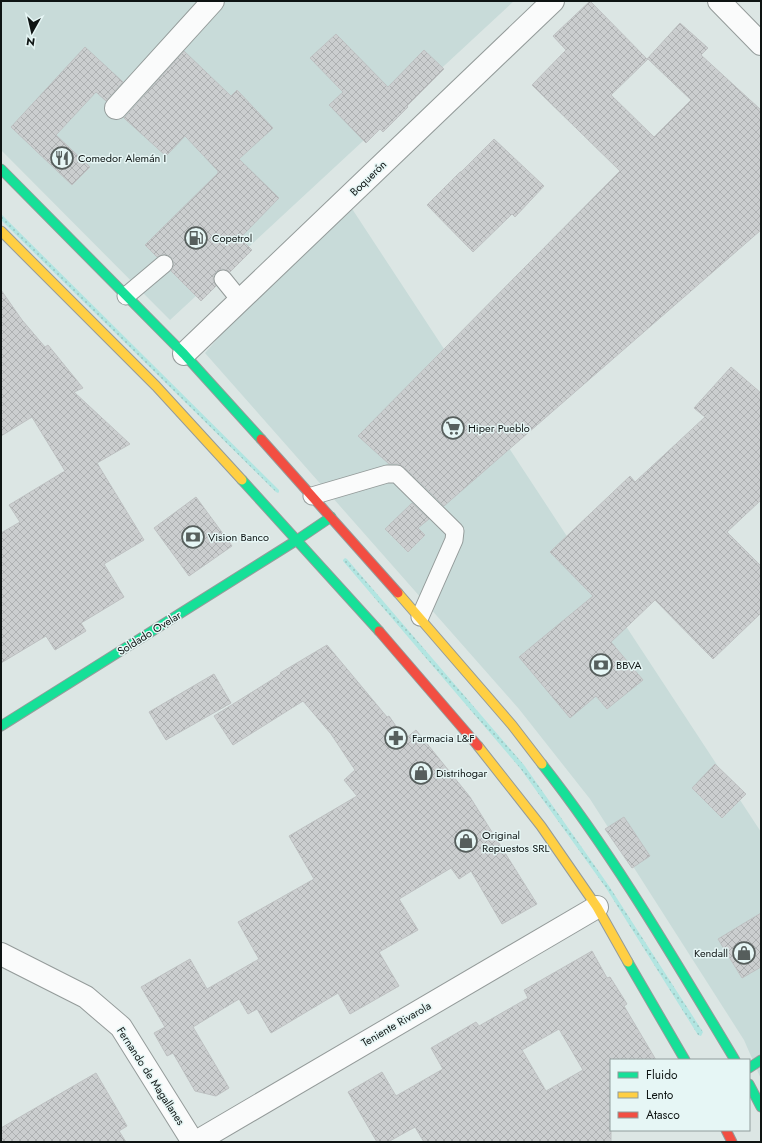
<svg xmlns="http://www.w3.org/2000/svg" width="762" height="1143" viewBox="0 0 762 1143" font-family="Jost,sans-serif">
<defs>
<pattern id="grass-dots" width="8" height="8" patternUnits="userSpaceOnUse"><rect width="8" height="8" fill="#b2e5e1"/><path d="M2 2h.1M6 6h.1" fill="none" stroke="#98c4c0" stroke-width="1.8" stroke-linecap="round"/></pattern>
<pattern id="building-cross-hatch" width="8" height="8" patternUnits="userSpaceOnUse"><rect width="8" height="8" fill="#cbcecf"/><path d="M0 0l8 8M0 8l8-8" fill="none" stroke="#adb0b1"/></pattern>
</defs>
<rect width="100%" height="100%" fill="#dce6e4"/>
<path fill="#c8dbd9" d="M 1,1 L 514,1 L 170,320 L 1,150 Z
M 343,195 L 761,832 L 761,1079 L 744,1040 L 590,799 L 519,709 L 205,353 Z"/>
<path fill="url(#grass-dots)" d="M 1,214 L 279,490 L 279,492 L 278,493 L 276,492 L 1,220 Z
M 345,558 L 347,559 L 524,765 L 609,886 L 703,1032 L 701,1036 L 698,1035 L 606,888 L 520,768 L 343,561 L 343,560 Z"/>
<path fill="url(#building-cross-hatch)" stroke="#bec1c2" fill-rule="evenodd" d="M 590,1 L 647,59 L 680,23 L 708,48 L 701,55 L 761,110 L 761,230 L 444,506 L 404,467 L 398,464 L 389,464 L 358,436 L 620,171 L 532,85 L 566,50 L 553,36 ZM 648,59 L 691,100 L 654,137 L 611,95 Z
M 336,34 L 388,87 L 424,50 L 444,69 L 407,106 L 408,107 L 383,132 L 380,129 L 366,143 L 329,105 L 343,92 L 310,58 Z
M 85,47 L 123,82 L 106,101 L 96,92 L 56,135 L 90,167 L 72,185 L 11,127 Z
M 184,51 L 231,96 L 237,90 L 273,128 L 239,159 L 279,198 L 240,238 L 252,250 L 230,272 L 226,270 L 222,269 L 216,272 L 214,275 L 213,280 L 216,286 L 201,301 L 171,271 L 173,267 L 174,263 L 171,257 L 167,255 L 163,254 L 157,257 L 145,245 L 218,173 L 218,171 L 185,136 L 166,156 L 124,118 Z
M 494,139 L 544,186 L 515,217 L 512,214 L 473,252 L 427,205 L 460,172 L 461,172 Z
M 1,290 L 22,320 L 45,347 L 48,345 L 83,388 L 74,392 L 130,444 L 97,463 L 144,540 L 104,564 L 124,597 L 81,623 L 86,631 L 55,650 L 46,636 L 1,663 L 1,533 L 20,522 L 9,505 L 65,471 L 32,417 L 1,436 Z
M 731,367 L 761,393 L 761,500 L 727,532 L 761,566 L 761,613 L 713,659 L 655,600 L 611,642 L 643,680 L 607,709 L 596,696 L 570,718 L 519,657 L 593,596 L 550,552 L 630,476 L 635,482 L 705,417 L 694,408 Z
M 196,497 L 232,546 L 189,576 L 154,528 Z
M 412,503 L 429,519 L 418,528 L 425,535 L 408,552 L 385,529 Z
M 327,645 L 387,717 L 389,716 L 405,739 L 416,730 L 470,797 L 537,904 L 502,924 L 471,871 L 459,879 L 451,868 L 399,899 L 418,930 L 379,952 L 399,986 L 350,1014 L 338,993 L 271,1033 L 257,1009 L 248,1014 L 239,999 L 193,1027 L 229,1088 L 216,1096 L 195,1091 L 173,1053 L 167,1056 L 154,1033 L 165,1027 L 141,987 L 190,959 L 207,989 L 259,959 L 238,922 L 314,879 L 289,836 L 357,796 L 344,780 L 355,770 L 331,734 L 303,701 L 233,745 L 214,716 L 281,674 L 280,673 Z
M 214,674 L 231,703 L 166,740 L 149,712 Z
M 715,764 L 746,794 L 722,818 L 692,788 Z
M 624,817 L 650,856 L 632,868 L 605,829 Z
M 761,913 L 761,967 L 742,978 L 718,939 Z
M 592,951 L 607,978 L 610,977 L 627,1004 L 624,1006 L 656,1060 L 611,1060 L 611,1142 L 424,1142 L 415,1127 L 388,1142 L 377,1142 L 348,1092 L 382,1072 L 396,1096 L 443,1069 L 431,1048 L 476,1022 L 479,1026 L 528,998 L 524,990 ZM 559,1029 L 583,1070 L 546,1091 L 522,1050 Z
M 96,1073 L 127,1126 L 119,1131 L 126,1142 L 1,1142 L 1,1128 Z"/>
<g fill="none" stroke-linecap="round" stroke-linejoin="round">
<g stroke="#949b9a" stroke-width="19">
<path id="lane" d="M 223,279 L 240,300
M 126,296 L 164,264
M 312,496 L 387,474 L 397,474 L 455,531 L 454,540 L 420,617"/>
</g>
<g stroke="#949b9a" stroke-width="24">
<path id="street" d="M 719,1 L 761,44
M 116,108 L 213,1
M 184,354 L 553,1
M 1,954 L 86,997 L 121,1027 L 193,1142
M 196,1142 L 597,907"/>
</g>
<g stroke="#949b9a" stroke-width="11">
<path id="fast" d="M 1,169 L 184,354 L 261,439
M 242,480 L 379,631
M 297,540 L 331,517
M 1,726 L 297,540
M 542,764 C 615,857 674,959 735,1060
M 628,962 L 685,1060
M 749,1068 L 761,1060
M 749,1084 L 761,1107"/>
</g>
<g stroke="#949b9a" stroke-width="11">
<path id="slow" d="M 1,231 L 156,386 L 242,480
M 398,593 L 512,725 L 542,764
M 478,746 L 541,826 L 597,907 L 628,962"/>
</g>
<g stroke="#949b9a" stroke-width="11">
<path id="jam" d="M 261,439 L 398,593
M 379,631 L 478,746
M 726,1130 L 732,1142"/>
</g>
<use href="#lane" stroke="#fafbfb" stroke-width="17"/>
<use href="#street" stroke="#fafbfb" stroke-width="22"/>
<use href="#fast" stroke="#16e098" stroke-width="9"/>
<use href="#slow" stroke="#ffcf43" stroke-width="9"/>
<use href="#jam" stroke="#f24e42" stroke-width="9"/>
</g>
<defs>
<g id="restaurant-ring" transform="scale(1.15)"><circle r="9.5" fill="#e6f6f5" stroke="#565e5c" stroke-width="1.5"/><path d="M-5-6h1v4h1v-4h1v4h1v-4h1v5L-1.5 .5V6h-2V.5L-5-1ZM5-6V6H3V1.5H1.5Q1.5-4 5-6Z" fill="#565e5c"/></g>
<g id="fuel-ring" transform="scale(1.15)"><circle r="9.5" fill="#e6f6f5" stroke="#565e5c" stroke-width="1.5"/><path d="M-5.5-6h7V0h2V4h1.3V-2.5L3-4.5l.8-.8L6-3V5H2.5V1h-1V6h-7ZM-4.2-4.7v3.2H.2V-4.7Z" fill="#565e5c"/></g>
<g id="supermarket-ring" transform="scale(1.15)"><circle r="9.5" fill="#e6f6f5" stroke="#565e5c" stroke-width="1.5"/><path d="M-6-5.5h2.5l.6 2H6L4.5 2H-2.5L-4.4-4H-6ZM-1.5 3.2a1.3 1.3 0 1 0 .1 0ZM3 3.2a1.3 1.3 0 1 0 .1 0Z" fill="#565e5c"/></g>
<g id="bank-ring" transform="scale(1.15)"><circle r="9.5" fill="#e6f6f5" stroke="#565e5c" stroke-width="1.5"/><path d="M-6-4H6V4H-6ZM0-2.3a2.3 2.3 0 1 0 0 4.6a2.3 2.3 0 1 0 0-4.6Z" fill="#565e5c"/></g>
<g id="pharmacy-ring" transform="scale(1.15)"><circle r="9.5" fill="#e6f6f5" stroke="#565e5c" stroke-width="1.5"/><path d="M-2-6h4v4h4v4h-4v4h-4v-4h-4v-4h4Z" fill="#565e5c"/></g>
<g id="shop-ring" transform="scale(1.15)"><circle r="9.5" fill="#e6f6f5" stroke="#565e5c" stroke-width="1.5"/><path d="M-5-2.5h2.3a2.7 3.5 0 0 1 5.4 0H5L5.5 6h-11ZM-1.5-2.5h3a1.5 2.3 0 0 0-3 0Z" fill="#565e5c"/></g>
</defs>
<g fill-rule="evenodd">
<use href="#restaurant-ring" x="62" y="158"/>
<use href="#fuel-ring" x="196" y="238"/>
<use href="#supermarket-ring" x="453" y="428"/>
<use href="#bank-ring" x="193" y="537"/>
<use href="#bank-ring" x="601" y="665"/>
<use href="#pharmacy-ring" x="396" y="738"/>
<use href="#shop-ring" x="421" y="773"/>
<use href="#shop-ring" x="466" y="841"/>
<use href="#shop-ring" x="744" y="953"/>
</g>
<g text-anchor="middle" stroke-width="3" stroke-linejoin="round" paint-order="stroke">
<g font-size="11" fill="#0e1413" stroke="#e6f6f5" text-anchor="start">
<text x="78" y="162">Comedor Alemán I</text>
<text x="212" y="242">Copetrol</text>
<text x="468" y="432">Hiper Pueblo</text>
<text x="208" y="541">Vision Banco</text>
<text x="616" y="669">BBVA</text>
<text x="412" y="742">Farmacia L&amp;F</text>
<text x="436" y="777">Distrihogar</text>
<text x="482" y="839">Original<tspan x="482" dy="13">Repuestos SRL</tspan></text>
<text x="728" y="957" text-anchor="end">Kendall</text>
</g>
<g font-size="11" fill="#0e1413" stroke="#e6f6f5">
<text transform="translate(368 178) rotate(-44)" y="4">Boquerón</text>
<text transform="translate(149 633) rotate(-32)" y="4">Soldado Ovelar</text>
<text transform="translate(396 1024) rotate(-30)" y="4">Teniente Rivarola</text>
<text transform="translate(151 1076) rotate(57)" y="4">Fernando de Magallanes</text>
</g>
</g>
<rect width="762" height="1143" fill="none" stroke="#0e1413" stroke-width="4"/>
<rect x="610" y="1059" width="140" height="72" fill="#e6f6f5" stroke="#909c9b"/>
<rect x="618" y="1072" width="20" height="6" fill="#16e098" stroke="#909c9b"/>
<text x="646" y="1079" font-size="12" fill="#0e1413">Fluido</text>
<rect x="618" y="1092" width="20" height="6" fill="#ffcf43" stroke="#909c9b"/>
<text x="646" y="1099" font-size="12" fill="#0e1413">Lento</text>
<rect x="618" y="1112" width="20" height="6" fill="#f24e42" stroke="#909c9b"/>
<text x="646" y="1119" font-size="12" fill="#0e1413">Atasco</text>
<g transform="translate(32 32) rotate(188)" stroke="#e6f6f5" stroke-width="3" paint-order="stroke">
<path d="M0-3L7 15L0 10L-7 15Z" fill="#0e1413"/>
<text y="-6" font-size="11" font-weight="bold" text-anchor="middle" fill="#0e1413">N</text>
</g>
</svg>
